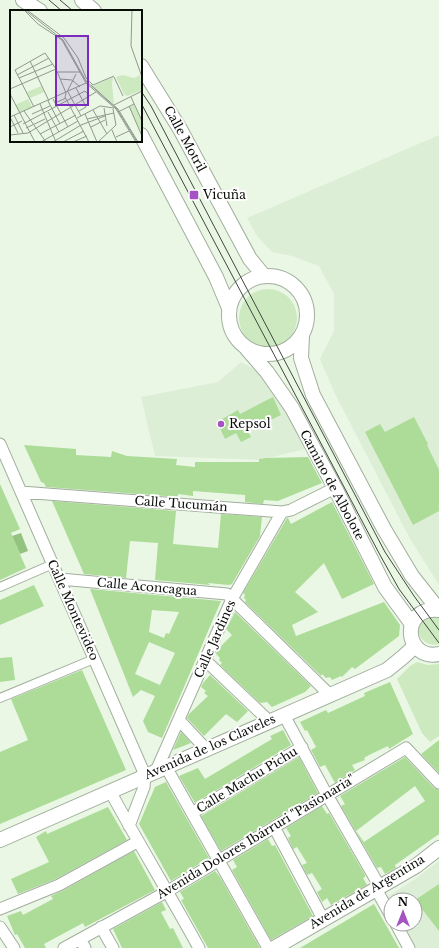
<svg xmlns="http://www.w3.org/2000/svg" width="439" height="948" viewBox="0 0 439 948" font-family="'Libre Baskerville',serif">
<rect width="100%" height="100%" fill="#eaf7e5"/>
<path fill="#ddeed6" d="M 439,135 L 439,585 L 409,537 L 335,394 L 320,359 L 334,331 L 334,294 L 319,266 L 292,256 L 272,252 L 257,236 L 247,218 Z
M 241,362 L 256,370 L 281,399 L 306,449 L 260,460 L 155,456 L 141,397 L 218,382 Z
M 439,861 L 439,948 L 416,948 L 403,924 L 415,924 L 415,900 L 391,900 L 391,903 L 387,897 L 415,879 Z"/>
<path fill="#cce9c0" d="M239 318a29 29 0 1 1 58 0a29 29 0 1 1-58 0Z
M 436,616 L 439,617 L 439,644 C 421,649 410,626 426,618 C 428,617 433,617 436,616 Z
M 417,662 L 428,665 L 439,664 L 439,736 L 430,742 L 422,733 L 397,679 L 410,666 Z"/>
<path fill="#94c27f" d="M 21,533 L 28,551 L 20,554 L 12,536 Z"/>
<path fill="#acdc98" fill-rule="evenodd" d="M 273,397 L 281,415 L 248,431 L 251,437 L 241,442 L 236,433 L 225,439 L 217,422 L 238,410 L 240,414 Z
M 414,417 L 428,444 L 427,445 L 439,470 L 439,511 L 413,525 L 365,432 L 380,424 L 385,432 Z
M 24,445 L 76,449 L 76,455 L 111,457 L 112,451 L 127,456 L 177,459 L 176,465 L 195,467 L 195,462 L 259,462 L 259,459 L 266,458 L 308,457 L 322,483 L 278,501 L 264,500 L 263,504 L 245,502 L 245,495 L 193,491 L 193,496 L 178,494 L 178,497 L 46,487 L 44,483 L 41,482 Z
M 0,484 L 20,529 L 11,533 L 26,568 L 0,580 Z
M 52,501 L 176,511 L 173,544 L 218,548 L 221,514 L 262,517 L 260,536 L 232,584 L 229,585 L 208,583 L 210,585 L 155,580 L 158,543 L 130,541 L 126,578 L 84,574 Z
M 332,502 L 374,584 L 342,599 L 324,563 L 295,592 L 318,612 L 292,625 L 296,636 L 384,602 L 400,625 L 399,636 L 355,669 L 352,667 L 342,677 L 341,676 L 332,680 L 330,677 L 326,678 L 322,674 L 321,676 L 245,602 L 246,600 L 244,598 L 245,595 L 243,593 L 287,518 L 288,518 L 291,524 Z
M 34,585 L 44,606 L 0,625 L 0,600 Z
M 90,589 L 221,601 L 162,738 L 148,732 L 143,721 L 155,696 L 141,690 L 133,697 ZM 152,610 L 179,612 L 169,634 L 166,633 L 164,638 L 149,632 ZM 149,642 L 175,653 L 160,685 L 135,674 Z
M 235,612 L 311,686 L 305,692 L 272,707 L 267,702 L 260,703 L 220,665 L 222,663 L 219,660 L 220,658 L 216,654 L 217,650 L 232,635 L 226,629 Z
M 12,657 L 15,680 L 0,682 L 0,658 Z
M 82,670 L 126,770 L 0,824 L 0,752 L 28,740 L 11,699 Z
M 210,675 L 248,711 L 237,722 L 226,714 L 204,736 L 187,718 L 189,714 L 208,696 L 204,693 L 206,691 L 201,687 L 203,683 Z
M 390,682 L 413,734 L 389,749 L 388,746 L 369,755 L 364,758 L 365,760 L 352,765 L 355,770 L 335,783 L 325,765 L 320,767 L 311,750 L 316,747 L 307,730 L 305,731 L 300,722 L 326,710 L 328,713 L 365,696 L 364,693 Z
M 283,730 L 291,745 L 195,803 L 179,776 L 198,768 L 205,779 L 272,739 L 270,736 Z
M 181,732 L 191,743 L 173,750 Z
M 439,740 L 439,773 L 421,754 Z
M 299,757 L 318,793 L 221,851 L 201,816 Z
M 405,757 L 434,788 L 439,790 L 439,834 L 395,865 L 396,868 L 385,874 L 381,867 L 377,868 L 341,806 L 345,804 L 340,796 ZM 415,786 L 425,801 L 364,842 L 356,831 Z
M 166,782 L 209,858 L 171,881 L 139,824 L 155,787 Z
M 322,806 L 327,814 L 329,813 L 365,875 L 365,877 L 363,878 L 367,885 L 331,905 L 327,898 L 322,902 L 317,892 L 322,889 L 312,873 L 307,875 L 302,865 L 307,863 L 297,847 L 293,849 L 288,838 L 291,836 L 286,828 Z
M 108,807 L 127,840 L 56,879 L 18,894 L 11,879 L 49,862 L 36,837 L 46,831 L 47,834 Z
M 268,839 L 272,846 L 275,845 L 313,916 L 271,940 L 232,870 L 237,867 L 233,860 Z
M 134,851 L 155,890 L 85,927 L 83,923 L 44,944 L 46,948 L 25,948 L 17,934 L 15,935 L 7,916 L 21,911 L 23,915 L 53,899 L 51,896 L 62,891 Z
M 215,871 L 220,877 L 260,948 L 208,948 L 181,900 L 184,899 L 180,892 Z
M 439,884 L 439,931 L 415,900 Z
M 162,902 L 166,910 L 161,912 L 170,929 L 173,928 L 183,948 L 122,948 L 113,929 Z
M 374,904 L 399,948 L 300,948 Z"/>
<g fill="none" stroke-linecap="round" stroke-linejoin="round">
<g stroke="#a2ae9d" stroke-width="10">
<path id="pedestrian" d="M 0,587 L 53,564
M 0,698 L 94,659"/>
</g>
<g stroke="#a2ae9d" stroke-width="13">
<path id="minor" d="M 0,444 L 145,775 L 144,787 L 129,826
M 21,492 L 282,512 L 291,510 L 335,488
M 60,579 L 227,594 L 330,695
M 205,660 L 269,721
M 284,715 L 327,795 L 380,887
M 179,720 L 206,749
M 166,767 L 268,948
M 156,771 L 232,599 L 282,512
M 110,791 C 139,844 170,895 199,948
M 192,813 L 302,747
M 274,827 L 323,919
M 376,889 L 391,916
M 0,909 L 59,885 L 137,842
M 396,924 L 409,948
M 0,927 L 14,948
M 101,927 L 113,948
M 80,939 L 85,948
M 64,948 L 168,891 L 406,748 L 439,783"/>
</g>
<g stroke="#a2ae9d" stroke-width="16">
<path id="tertiary" d="M 23,0 L 40,11
M 82,0 L 94,11
M 141,66 L 180,129 L 250,259 L 264,276
M 141,135 L 216,277 L 229,308
M229 315a39 39 0 1 1 78 0a39 39 0 1 1-78 0Z
M 302,336 L 301,358 L 313,395 L 384,529 L 412,576 L 438,609
M 247,349 L 267,372 L 292,408 L 335,488 L 385,587 L 412,624
M 439,610 C 399,606 404,661 439,654
M 0,840 L 387,670 L 403,657 L 415,646
M 274,948 L 416,866 L 439,848"/>
</g>
<use href="#pedestrian" stroke="#fff" stroke-width="8"/>
<use href="#minor" stroke="#fff" stroke-width="11"/>
<use href="#tertiary" stroke="#fff" stroke-width="14"/>
<path stroke="#41473f" stroke-width="1" d="M 49,0 L 62,11
M 60,0 L 73,11
M 141,91 L 151,106 L 385,552 L 414,596 L 439,630
M 141,103 L 380,555 L 399,589 L 439,643"/>
</g>
<g fill="#a553c2" stroke="#fff" stroke-width="1.5">
<rect x="189" y="190" width="10" height="10" rx="2"/>
<circle cx="221" cy="424" r="4"/>
</g>
<g text-anchor="middle" stroke-width="4" stroke-linejoin="round" paint-order="stroke">
<g font-size="12" fill="#090d08" stroke="#fff">
<text transform="translate(185 139) rotate(61)" y="4">Calle Motril</text>
<text transform="translate(332 485) rotate(62)" y="4">Camino de Albolote</text>
<text transform="translate(181 504) rotate(4)" y="4">Calle Tucumán</text>
<text transform="translate(147 587) rotate(5)" y="4">Calle Aconcagua</text>
<text transform="translate(73 610) rotate(66)" y="4">Calle Montevideo</text>
<text transform="translate(215 639) rotate(-66)" y="4">Calle Jardines</text>
<text transform="translate(210 747) rotate(-24)" y="4">Avenida de los Claveles</text>
<text transform="translate(247 780) rotate(-31)" y="4">Calle Machu Pichu</text>
<text transform="translate(256 837) rotate(-31)" y="4">Avenida Dolores Ibárruri "Pasionaria"</text>
<text transform="translate(367 892) rotate(-31)" y="4">Avenida de Argentina</text>
</g>
<g font-size="12" fill="#090d08" stroke="#fff" text-anchor="start">
<text x="203" y="199">Vicuña</text>
<text x="229" y="428">Repsol</text>
</g>
</g>
<g transform="translate(10 10)">
<rect width="132" height="132" fill="#eaf7e5"/>
<path d="M 113,65 L 124,68 L 130,65 L 132,80 L 117,86 L 114,84 L 106,67 ZM 103,67 L 102,74 L 104,94 L 83,76 ZM 31,76 L 34,82 L 20,88 L 17,82 ZM 18,89 L 22,97 L 9,102 L 5,95 ZM 124,95 L 132,112 L 131,122 L 119,97 Z" fill="#cce9c0"/>
<path fill="none" stroke="#90998d" stroke-width="1" d="M 14,0 L 28,14 L 52,30 L 76,73M 15,0 L 53,30 L 76,71 L 107,99 L 127,132M 17,0 L 54,28 L 68,48 L 76,68 L 83,75 L 104,66M 122,0 L 121,36 L 132,67M 20,51 L 39,91M 47,62 L 70,62M 7,65 L 39,48M 104,67 L 113,86M 9,68 L 43,54M 50,69 L 62,70 L 70,77M 76,73 L 106,99 L 126,132M 81,75 L 108,99 L 128,132M 66,78 L 73,91M 0,79 L 46,59M 57,82 L 66,64M 58,82 L 71,106M 0,84 L 25,132M 55,87 L 79,132M 121,87 L 132,111M 43,89 L 58,117M 38,91 L 50,114M 45,93 L 56,88M 30,94 L 46,132M 104,95 L 132,81M 119,96 L 132,126M 24,97 L 5,60 L 35,43 L 46,59 L 56,83 L 55,87M 94,98 L 97,116M 83,100 L 97,124M 14,101 L 36,132M 69,101 L 76,97 L 73,91M 110,101 L 124,94M 38,102 L 49,122M 22,104 L 40,96M 75,104 L 87,132M 4,105 L 13,123M 0,107 L 76,73M 0,107 L 8,123M 67,108 L 90,96 L 104,98M 77,109 L 104,103M 13,114 L 75,81 L 80,86M 0,117 L 12,111M 81,117 L 95,110M 16,118 L 35,109M 102,120 L 107,132M 30,124 L 66,105M 0,125 L 18,123 L 86,82M 106,127 L 119,121M 31,132 L 68,111M 43,132 L 71,115 L 95,106M 53,132 L 74,121M 63,132 L 77,126M 88,132 L 106,115 L 103,99"/>
<path fill="#7b2cbf" fill-opacity="0.15" stroke="#7b2cbf" stroke-width="2" d="M 46,26 L 78,26 L 78,95 L 46,95 Z"/>
<rect width="132" height="132" fill="none" stroke="#090d08" stroke-width="2"/>
</g>
<g transform="translate(403 912)"><circle r="19" fill="#ffffff" stroke="#9d9e9c"/>
<path d="M0-3L7 15L0 10L-7 15Z" fill="#a553c2"/>
<text y="-6" font-size="11" font-weight="bold" text-anchor="middle" fill="#090d08">N</text>
</g>
</svg>
